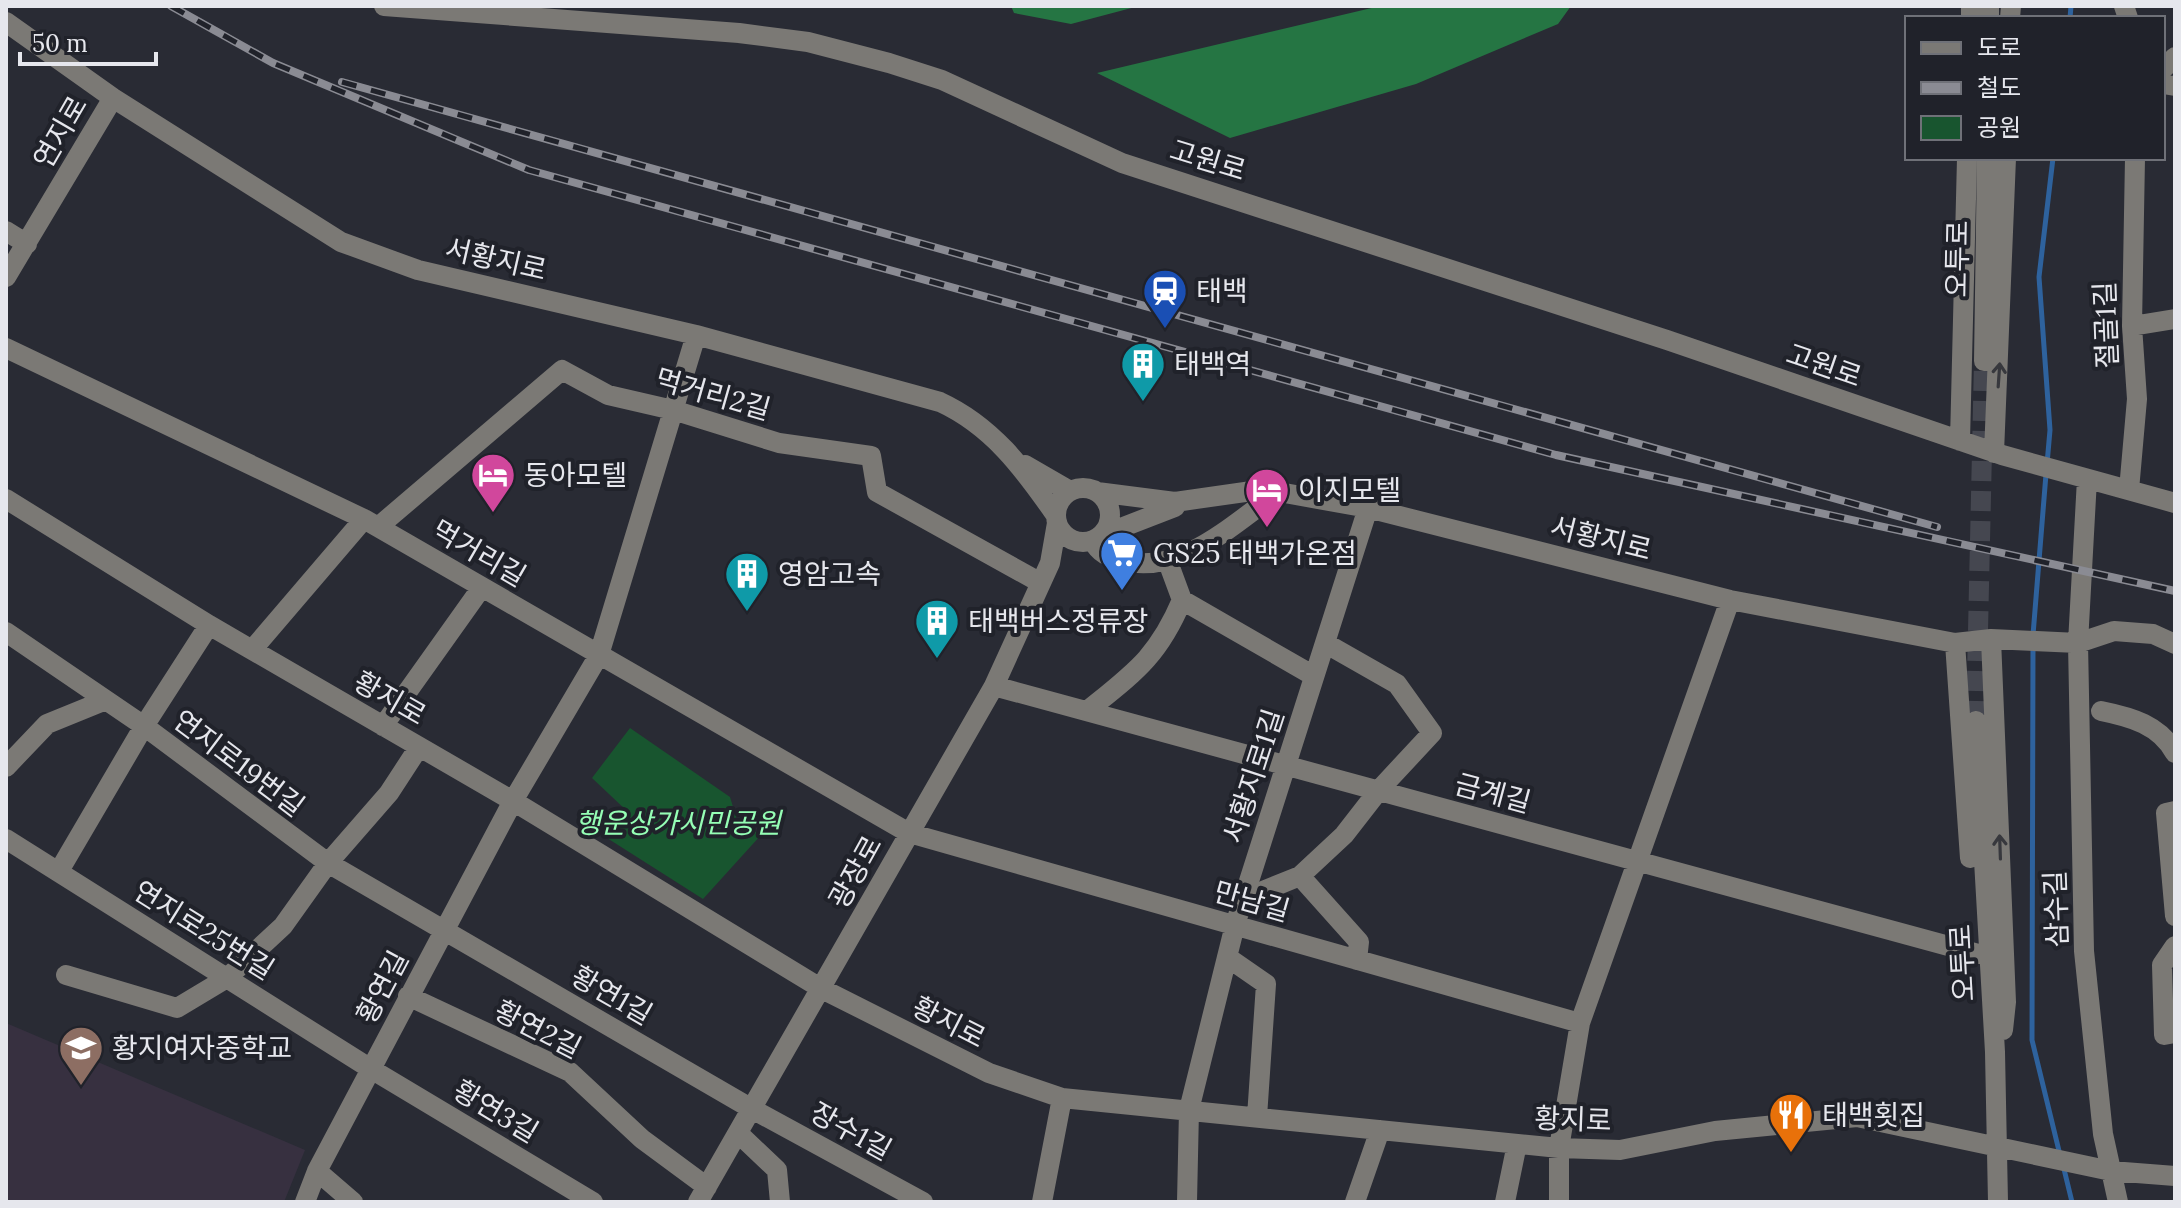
<svg xmlns="http://www.w3.org/2000/svg" width="2181" height="1208" viewBox="0 0 2181 1208" font-family="Lora,'Noto Sans KR',serif">
<rect width="100%" height="100%" fill="#292b34"/>
<path fill="#373040" d="M 6,1023 L 305,1150 L 284,1202 L 6,1202 Z"/>
<path fill="#18552f" d="M 630,728 L 730,797 L 737,820 L 761,835 L 703,899 L 607,838 L 627,811 L 592,778 Z"/>
<path fill="#257543" d="M 1011,6 L 1139,6 L 1071,24 L 1014,13 Z
M 1380,6 L 1571,6 L 1558,24 L 1416,84 L 1230,138 L 1097,73 Z"/>
<g fill="none" stroke-linecap="round" stroke-linejoin="round">
<path stroke="#2e629d" stroke-width="5" d="M 2070,18 L 2071,6
M 2047,464 L 2050,430 L 2039,277 L 2053,158
M 2033,635 L 2046,474
M 2033,645 L 2032,1040 L 2060,1155
M 2063,1165 L 2072,1202"/>
<path stroke="#454750" stroke-width="20" stroke-dasharray="20 10" stroke-linecap="butt" d="M 1976,721 L 1984,361"/>
<path stroke="#7b7975" stroke-width="20" d="M 384,6 L 739,33 L 808,42 L 889,63 L 942,80 L 1122,163 L 1667,340 L 2002,455 L 2175,503
M 2124,6 L 2128,18
M 1971,18 L 1971,6
M 1989,18 L 1989,6
M 2010,18 L 2011,6
M 6,22 L 113,98 L 341,242 L 418,270 L 696,335 L 940,402 C 992,426 1023,468 1055,514
M 2163,69 L 2175,57
M 2163,84 L 2175,86
M 6,231 L 27,244
M 6,277 L 113,98
M 2132,326 L 2175,319
M 6,348 L 364,519 L 909,833 L 1580,1023
M 1984,361 L 1987,158
M 1960,441 L 1967,158
M 1994,453 L 2006,158
M 1025,465 L 1070,491
M 2087,479 L 2078,643 L 2084,951 L 2103,1134 L 2118,1202
M1056 515a27 27 0 1 1 54 0a27 27 0 1 1-54 0Z
M 2129,490 L 2137,399 L 2132,326 L 2135,158
M 1097,492 L 1175,502 L 1252,491 L 1279,492 L 1368,508 L 1730,600 L 1955,643 L 1991,639 L 2078,643 L 2114,631 L 2153,634 L 2175,644
M 6,499 L 209,625 L 513,801 L 822,989 L 989,1073 L 1062,1098 L 1559,1148 L 1620,1150 L 1715,1131 L 1857,1117 L 2111,1171 L 2175,1176
M 378,527 L 562,370 L 608,395 L 673,410 L 779,443 L 871,456 L 877,492 L 1041,583
M 1100,536 L 1175,507
M 1093,541 C 1099,553 1109,558 1123,561 C 1183,575 1232,524 1279,492
M 1182,600 L 1314,676
M 6,632 L 144,726 L 328,863 L 752,1109 L 923,1202
M 1991,639 L 2006,1002 L 2003,1030
M 1955,643 L 1970,858
M 252,650 L 364,519
M 994,686 L 1978,954
M 1087,711 C 1134,673 1158,657 1182,600 L 1168,562
M 2101,711 C 2131,717 2160,725 2175,753
M 1976,721 L 1995,1052 L 1998,1202
M 383,726 L 482,587
M 6,767 L 47,724 L 106,700
M 2175,811 L 2166,813 L 2175,916
M 6,839 L 371,1069 L 593,1202
M 59,871 L 144,726 L 209,625
M 1300,876 L 1359,942 L 1357,960
M 1243,899 L 1300,876 L 1344,835 L 1379,790 L 1432,733 L 1397,684 L 1325,643
M 2175,946 L 2162,965 L 2164,1035 L 2175,1033
M 1227,957 L 1266,984 L 1257,1117
M 66,975 L 177,1008 L 227,978 L 283,926 L 328,863 L 389,793 L 419,747
M 408,996 L 570,1072 L 642,1139 L 707,1187
M 738,1133 L 777,1170 L 780,1202
M 317,1171 L 353,1202
M 305,1202 L 317,1171 L 513,801 L 599,655 L 696,335
M 698,1202 L 994,686 L 1050,563 L 1057,523
M 1042,1202 L 1062,1098
M 1187,1202 L 1189,1110 L 1235,925 L 1368,508
M 1355,1202 L 1380,1130
M 1505,1202 L 1517,1144
M 1559,1202 L 1559,1148 L 1580,1023 L 1730,600"/>
<g stroke="#8a8b93" stroke-width="8">
<path id="rail" d="M 171,6 L 273,63 L 529,170 L 1556,455 L 2175,591
M 342,82 L 1937,527"/>
</g>
<use href="#rail" stroke="#20222a" stroke-width="5" stroke-dasharray="15" stroke-linecap="butt"/>
</g>
<defs><path id="oneway-shaft" d="M-6 0H5M1.5-3L5.5 0L1.5 3" fill="none" stroke-width="1.6" stroke-linecap="round" stroke-linejoin="round" transform="scale(2)"/></defs>
<g stroke="#37383d">
<use href="#oneway-shaft" transform="translate(1999 375) rotate(-86)"/>
<use href="#oneway-shaft" transform="translate(2000 847) rotate(-92)"/>
</g>
<defs>
<g id="station-pin" transform="scale(2.3)"><path d="M0 17L-7.5 6A9.5 9.5 0 1 1 7.5 6Z" fill="#1a4fb4" stroke="#20222a"/><path d="M-3-6H3Q5-6 5-4V2Q5 4 3 4L4.5 6H3L1.5 4h-3L-3 6H-4.5L-3 4Q-5 4-5 2V-4Q-5-6-3-6ZM-3.5-4v3h7v-3ZM-3.5 1v1.5H-2V1ZM2 1v1.5H3.5V1Z" fill="#fff"/></g>
<g id="building-pin" transform="scale(2.3)"><path d="M0 17L-7.5 6A9.5 9.5 0 1 1 7.5 6Z" fill="#0f9aa8" stroke="#20222a"/><path d="M-4-6H4V6H1V3H-1V6H-4ZM-2.5-4.3h1.7v1.8h-1.7ZM.8-4.3h1.7v1.8H.8ZM-2.5-1h1.7V.8h-1.7ZM.8-1h1.7V.8H.8Z" fill="#fff"/></g>
<g id="hotel-pin" transform="scale(2.3)"><path d="M0 17L-7.5 6A9.5 9.5 0 1 1 7.5 6Z" fill="#d1479c" stroke="#20222a"/><path d="M-6-4.5h1.5V1H6V5H4.5V3h-9V5H-6ZM-4 0a1.8 1.8 0 1 1 3.6 0ZM.5 0V-2.5h3Q6-2.5 6 0Z" fill="#fff"/></g>
<g id="supermarket-pin" transform="scale(2.3)"><path d="M0 17L-7.5 6A9.5 9.5 0 1 1 7.5 6Z" fill="#3f7fe0" stroke="#20222a"/><path d="M-6-5.5h2.5l.6 2H6L4.5 2H-2.5L-4.4-4H-6ZM-1.5 3.2a1.3 1.3 0 1 0 .1 0ZM3 3.2a1.3 1.3 0 1 0 .1 0Z" fill="#fff"/></g>
<g id="school-pin" transform="scale(2.3)"><path d="M0 17L-7.5 6A9.5 9.5 0 1 1 7.5 6Z" fill="#8d6e63" stroke="#20222a"/><path d="M0-5L7-2L0 1L-7-2ZM-4 1L0 2.5L4 1V4Q0 6-4 4Z" fill="#fff"/></g>
<g id="restaurant-pin" transform="scale(2.3)"><path d="M0 17L-7.5 6A9.5 9.5 0 1 1 7.5 6Z" fill="#e8710a" stroke="#20222a"/><path d="M-5-6h1v4h1v-4h1v4h1v-4h1v5L-1.5 .5V6h-2V.5L-5-1ZM5-6V6H3V1.5H1.5Q1.5-4 5-6Z" fill="#fff"/></g>
</defs>
<g fill-rule="evenodd">
<use href="#station-pin" x="1165" y="291"/>
<use href="#building-pin" x="1143" y="364"/>
<use href="#hotel-pin" x="493" y="475"/>
<use href="#hotel-pin" x="1267" y="490"/>
<use href="#supermarket-pin" x="1122" y="553"/>
<use href="#building-pin" x="747" y="574"/>
<use href="#building-pin" x="937" y="621"/>
<use href="#school-pin" x="81" y="1048"/>
<use href="#restaurant-pin" x="1791" y="1115"/>
</g>
<g text-anchor="middle" stroke-width="8" stroke-linejoin="round" paint-order="stroke">
<g font-size="28" fill="#e6e7ed" stroke="#20222a">
<text transform="translate(60 132) rotate(-60)" y="10">연지로</text>
<text transform="translate(1208 160) rotate(17)" y="10">고원로</text>
<text transform="translate(496 259) rotate(13)" y="10">서황지로</text>
<text transform="translate(1957 259) rotate(-89)" y="10">오투로</text>
<text transform="translate(2106 325) rotate(-92)" y="10">절골1길</text>
<text transform="translate(1824 365) rotate(19)" y="10">고원로</text>
<text transform="translate(713 394) rotate(16)" y="10">먹거리2길</text>
<text transform="translate(1601 538) rotate(14)" y="10">서황지로</text>
<text transform="translate(479 553) rotate(30)" y="10">먹거리길</text>
<text transform="translate(390 698) rotate(30)" y="10">황지로</text>
<text transform="translate(239 763) rotate(37)" y="10">연지로19번길</text>
<text transform="translate(1253 776) rotate(-72)" y="10">서황지로1길</text>
<text transform="translate(1493 793) rotate(15)" y="10">금계길</text>
<text transform="translate(855 872) rotate(-61)" y="10">광장로</text>
<text transform="translate(1252 901) rotate(16)" y="10">만남길</text>
<text transform="translate(2056 909) rotate(-92)" y="10">삼수길</text>
<text transform="translate(204 930) rotate(32)" y="10">연지로25번길</text>
<text transform="translate(1962 963) rotate(-93)" y="10">오투로</text>
<text transform="translate(382 987) rotate(-62)" y="10">황연길</text>
<text transform="translate(612 995) rotate(30)" y="10">황연1길</text>
<text transform="translate(949 1022) rotate(27)" y="10">황지로</text>
<text transform="translate(538 1029) rotate(27)" y="10">황연2길</text>
<text transform="translate(496 1111) rotate(31)" y="10">황연3길</text>
<text transform="translate(1573 1119) rotate(2)" y="10">황지로</text>
<text transform="translate(851 1131) rotate(29)" y="10">장수1길</text>
</g>
<g font-size="28" fill="#e6e7ed" stroke="#20222a" text-anchor="start">
<text x="1196" y="301">태백</text>
<text x="1174" y="374">태백역</text>
<text x="524" y="485">동아모텔</text>
<text x="1298" y="500">이지모텔</text>
<text x="1153" y="563">GS25 태백가온점</text>
<text x="778" y="584">영암고속</text>
<text x="968" y="631">태백버스정류장</text>
<text x="112" y="1058">황지여자중학교</text>
<text x="1822" y="1125">태백횟집</text>
</g>
<g font-size="28" font-style="italic" fill="#95feb5" stroke="#20222a">
<text x="678" y="833">행운상가시민공원</text>
</g>
</g>
<rect width="2181" height="1208" fill="none" stroke="#e6e7ed" stroke-width="16"/>
<rect x="1905" y="16" width="260" height="144" fill="#20222a" stroke="#6f7178" stroke-width="2"/>
<rect x="1921" y="42" width="40" height="12" fill="#7b7975" stroke="#6f7178" stroke-width="2"/>
<text x="1977" y="56" font-size="24" fill="#e6e7ed">도로</text>
<rect x="1921" y="82" width="40" height="12" fill="#8a8b93" stroke="#6f7178" stroke-width="2"/>
<text x="1977" y="96" font-size="24" fill="#e6e7ed">철도</text>
<rect x="1921" y="116" width="40" height="24" fill="#18552f" stroke="#6f7178" stroke-width="2"/>
<text x="1977" y="136" font-size="24" fill="#e6e7ed">공원</text>
<path d="M20 52v12h136v-12" fill="none" stroke="#e6e7ed" stroke-width="4"/>
<text x="32" y="52" font-size="24" fill="#e6e7ed" stroke="#20222a" stroke-width="6" paint-order="stroke">50 m</text>
</svg>
